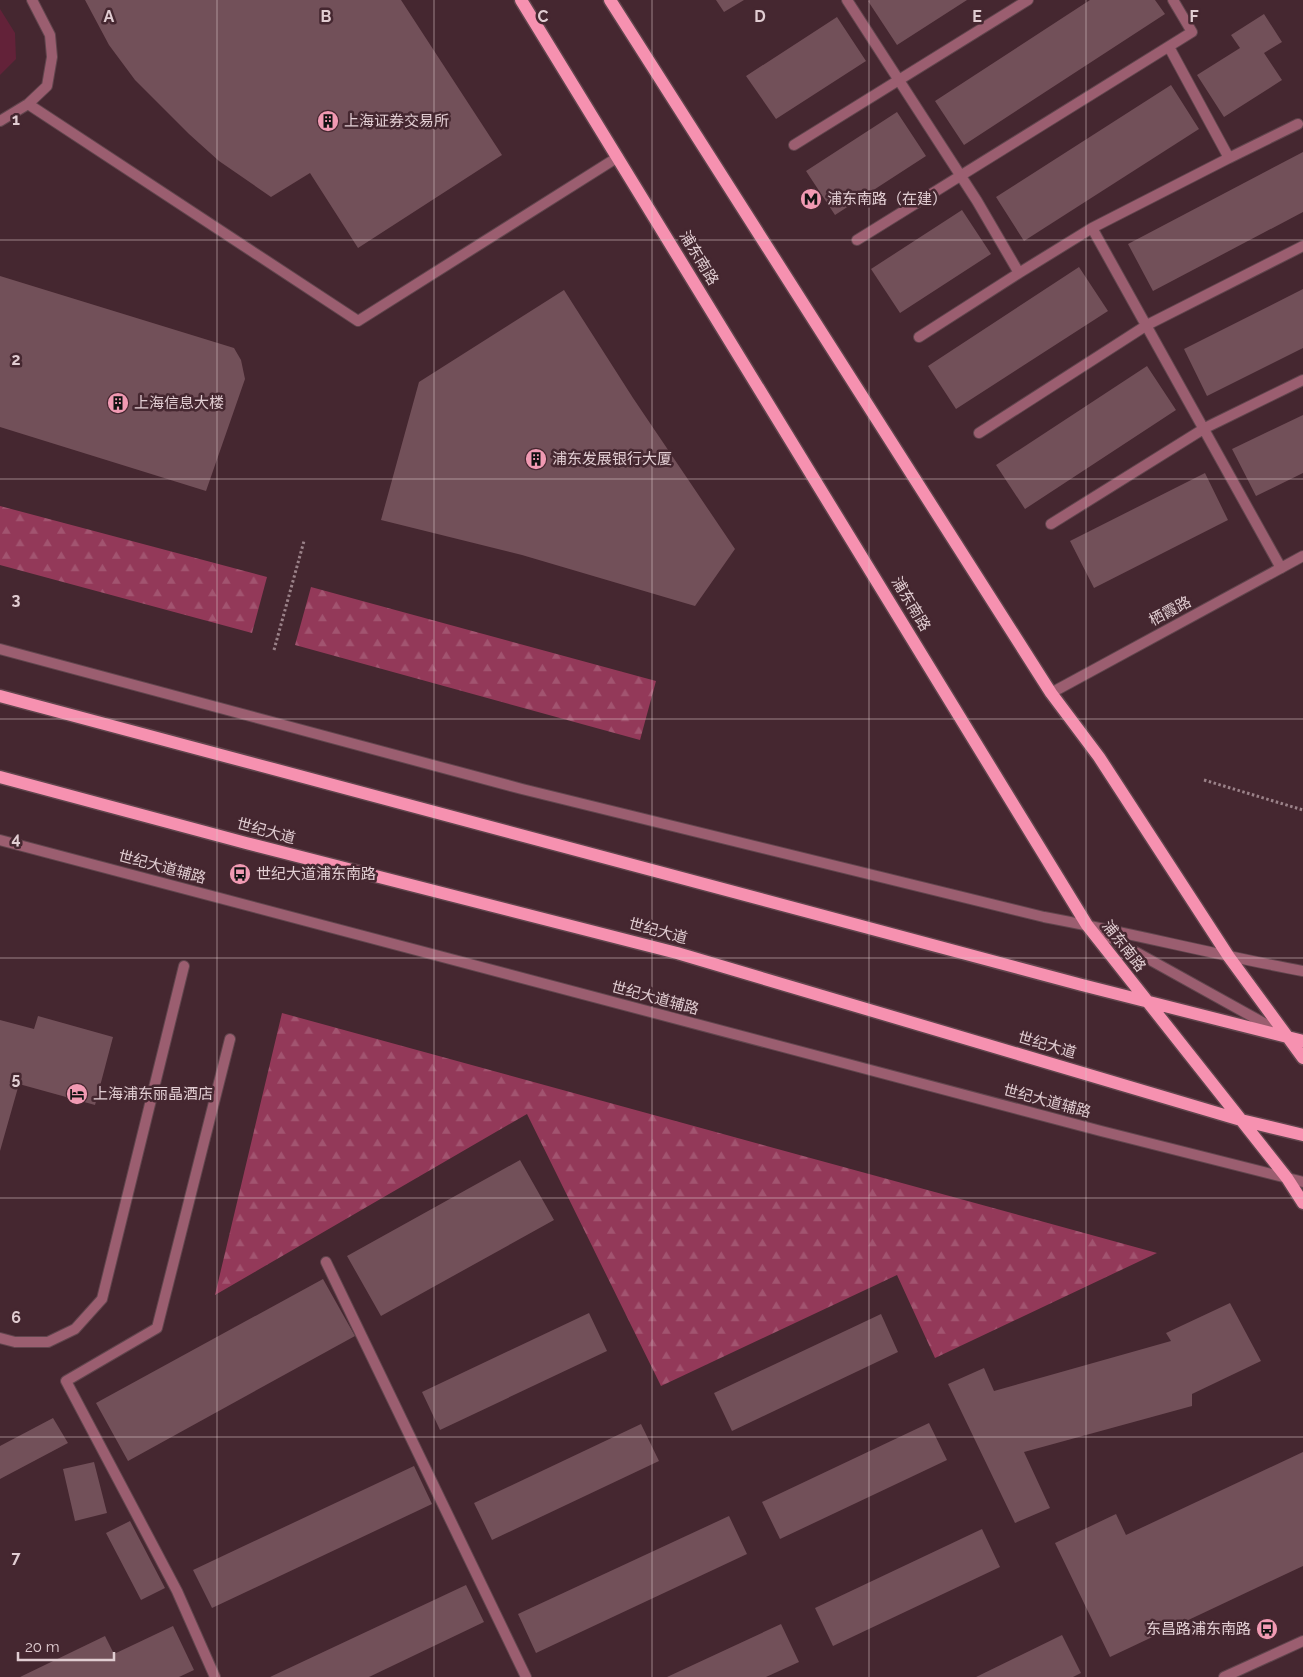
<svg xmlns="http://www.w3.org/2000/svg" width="1303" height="1677" viewBox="0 0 1303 1677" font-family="Raleway,'Noto Sans SC',sans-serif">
<defs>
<pattern id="forest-firs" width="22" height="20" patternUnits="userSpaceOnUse" patternTransform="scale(1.25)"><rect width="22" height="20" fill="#933959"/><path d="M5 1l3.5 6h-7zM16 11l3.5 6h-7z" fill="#a25470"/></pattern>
</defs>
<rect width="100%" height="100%" fill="#452730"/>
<path fill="#632239" d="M 0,9 L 15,33 L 16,59 L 0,75 Z"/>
<path fill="url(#forest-firs)" d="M 0,506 L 267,577 L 252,633 L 0,565 Z
M 311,587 L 656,681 L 640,740 L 295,645 Z
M 282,1013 L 1157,1253 L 935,1358 L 897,1275 L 661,1386 L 527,1114 L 215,1295 Z"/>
<path fill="#725059" d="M 85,0 L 401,0 L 502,155 L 358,248 L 310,173 L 271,197 L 219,161 L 189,134 L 135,80 L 109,45 Z
M 716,0 L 744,0 L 724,12 Z
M 870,0 L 967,0 L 897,45 L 868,1 Z
M 1090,0 L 1155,0 L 1165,14 L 964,145 L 935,101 Z
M 1264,14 L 1282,42 L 1264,53 L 1282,80 L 1224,117 L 1197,75 L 1240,48 L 1231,35 Z
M 837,17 L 866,61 L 776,119 L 746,76 Z
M 1171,85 L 1199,129 L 1024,241 L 996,197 Z
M 897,112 L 926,156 L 835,215 L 806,171 Z
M 1303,152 L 1303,212 L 1153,291 L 1128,244 Z
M 962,210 L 991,254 L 900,313 L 871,269 Z
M 1079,267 L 1108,311 L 956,409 L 928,366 Z
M 0,276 L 234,348 L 241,360 L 245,379 L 206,491 L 0,427 Z
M 1303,289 L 1303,348 L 1207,396 L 1184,349 Z
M 564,290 L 633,398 L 735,549 L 695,606 L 522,555 L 381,520 L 419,382 Z
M 1147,366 L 1176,410 L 1025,509 L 996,465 Z
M 1303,415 L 1303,473 L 1256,496 L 1232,449 Z
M 1205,473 L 1228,520 L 1094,588 L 1070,541 Z
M 38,1016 L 113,1037 L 95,1105 L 19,1084 L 0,1151 L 0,1020 L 34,1029 Z
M 520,1160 L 554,1220 L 381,1316 L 347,1256 Z
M 323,1279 L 355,1336 L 128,1461 L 96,1403 Z
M 1230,1303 L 1261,1361 L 1192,1394 L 1192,1406 L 1024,1452 L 1050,1508 L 1015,1523 L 948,1384 L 984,1368 L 994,1391 L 1171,1341 L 1166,1333 Z
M 589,1313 L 607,1351 L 440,1430 L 422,1392 Z
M 881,1314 L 898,1352 L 732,1431 L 714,1393 Z
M 53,1418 L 68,1443 L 0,1479 L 0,1446 Z
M 929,1423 L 947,1460 L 780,1539 L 762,1502 Z
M 641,1424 L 659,1461 L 492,1540 L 474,1503 Z
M 1303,1452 L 1303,1566 L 1110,1657 L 1055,1543 L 1116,1514 L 1126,1535 Z
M 94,1462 L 107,1513 L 75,1521 L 63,1469 Z
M 414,1466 L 432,1504 L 212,1608 L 193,1570 Z
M 729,1516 L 747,1554 L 536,1653 L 518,1614 Z
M 130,1521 L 165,1588 L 141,1600 L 106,1533 Z
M 982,1529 L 1000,1567 L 833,1646 L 815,1608 Z
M 466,1585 L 484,1622 L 369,1677 L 270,1677 Z
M 781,1624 L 799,1662 L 766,1677 L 667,1677 Z
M 173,1626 L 194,1670 L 179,1677 L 20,1677 L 105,1636 L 114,1654 Z
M 1062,1635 L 1081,1673 L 1073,1677 L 976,1677 Z"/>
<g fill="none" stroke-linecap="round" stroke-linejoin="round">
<g stroke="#61454d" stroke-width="12">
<path id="service" d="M 847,0 L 977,201 L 1019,273 L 1092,228
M 1169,47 L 1229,158 L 1092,228 L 1281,568
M 28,104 L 358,321 L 618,157
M 0,121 L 28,104 L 47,86 L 52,57 L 50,35 L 32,0
M 794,145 L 1028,0
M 1229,158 L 1298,124
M 857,240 L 1192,32 L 1173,0
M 919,337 L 1019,273
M 979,433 L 1147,325 L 1303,246
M 1051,524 L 1205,428 L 1303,380
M 326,1262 L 526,1677
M 0,1338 L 15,1342 L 48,1342 L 75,1329 L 102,1299 L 184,966
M 215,1677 L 177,1591 L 66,1381 L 157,1328 L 230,1039"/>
</g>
<g stroke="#61454d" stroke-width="12">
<path id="minor" d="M 0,649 L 522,789 L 1044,917 C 1131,933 1216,955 1303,971
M 1051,693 L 1303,556
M 0,840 L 1101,1131 L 1303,1182
M 1098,931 L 1280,1032"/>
</g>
<g stroke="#61454d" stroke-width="12">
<path id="tertiary" d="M 1224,1677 L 1303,1641"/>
</g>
<g stroke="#61454d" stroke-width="15">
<path id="primary" d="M 521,0 L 1087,925 L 1287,1178 L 1303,1203
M 610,0 L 1051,693 L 1099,757 L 1229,957 L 1303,1058
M 0,696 L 1082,985 L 1303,1041
M 0,777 L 246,843 L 677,953 L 1241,1120 L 1303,1135"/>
</g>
<path stroke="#9b8289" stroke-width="3" stroke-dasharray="2.5 2.5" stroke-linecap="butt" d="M 274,650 L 304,541
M 1204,780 L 1303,810"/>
<use href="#service" stroke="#9b5e70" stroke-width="10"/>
<use href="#minor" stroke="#9b5e70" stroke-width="10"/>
<use href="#tertiary" stroke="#9b5e70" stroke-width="10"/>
<use href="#primary" stroke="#f691b0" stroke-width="12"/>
</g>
<path fill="none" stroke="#e1cdd2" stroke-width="1" stroke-opacity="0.55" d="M 217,0 L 217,1677M 434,0 L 434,1677M 652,0 L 652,1677M 869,0 L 869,1677M 1086,0 L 1086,1677M 0,240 L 1303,240M 0,479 L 1303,479M 0,719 L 1303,719M 0,958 L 1303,958M 0,1198 L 1303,1198M 0,1437 L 1303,1437"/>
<defs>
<g id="building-disc" transform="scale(1.125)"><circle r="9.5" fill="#f19ab3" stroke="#452730"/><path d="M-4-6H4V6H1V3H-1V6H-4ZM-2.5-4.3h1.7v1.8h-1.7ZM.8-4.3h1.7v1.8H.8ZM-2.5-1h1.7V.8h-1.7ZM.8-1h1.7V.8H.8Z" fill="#111"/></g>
<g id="metro-disc" transform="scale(1.125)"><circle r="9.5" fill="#f19ab3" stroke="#452730"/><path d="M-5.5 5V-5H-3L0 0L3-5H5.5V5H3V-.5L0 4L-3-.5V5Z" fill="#111"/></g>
<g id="bus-disc" transform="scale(1.125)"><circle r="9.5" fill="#f19ab3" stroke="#452730"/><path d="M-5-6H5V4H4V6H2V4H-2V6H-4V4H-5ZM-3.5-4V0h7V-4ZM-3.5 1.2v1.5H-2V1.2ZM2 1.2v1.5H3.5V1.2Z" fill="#111"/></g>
<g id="hotel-disc" transform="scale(1.125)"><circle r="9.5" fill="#f19ab3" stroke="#452730"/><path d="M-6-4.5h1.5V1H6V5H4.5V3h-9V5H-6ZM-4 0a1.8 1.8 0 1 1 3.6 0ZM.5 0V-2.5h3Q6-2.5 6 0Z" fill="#111"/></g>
</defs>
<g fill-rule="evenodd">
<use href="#building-disc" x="328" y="121"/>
<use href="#metro-disc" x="811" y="199"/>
<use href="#building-disc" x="118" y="403"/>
<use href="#building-disc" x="536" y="459"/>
<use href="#bus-disc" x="240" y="874"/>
<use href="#hotel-disc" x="77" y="1094"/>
<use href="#bus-disc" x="1267" y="1629"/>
</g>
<g text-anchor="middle" stroke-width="5" stroke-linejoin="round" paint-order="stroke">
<g font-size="15" fill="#e1cdd2" stroke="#452730" text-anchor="start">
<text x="344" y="126">上海证券交易所</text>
<text x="827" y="204">浦东南路（在建）</text>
<text x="134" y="408">上海信息大楼</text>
<text x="552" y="464">浦东发展银行大厦</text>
<text x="256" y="879">世纪大道浦东南路</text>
<text x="93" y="1099">上海浦东丽晶酒店</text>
<text x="1251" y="1634" text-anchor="end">东昌路浦东南路</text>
</g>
<g font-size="15" fill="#e1cdd2" stroke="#452730">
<text transform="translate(699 258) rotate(59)" y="5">浦东南路</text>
<text transform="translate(911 604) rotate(59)" y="5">浦东南路</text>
<text transform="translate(1170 611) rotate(-28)" y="5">栖霞路</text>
<text transform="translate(266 831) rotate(15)" y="5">世纪大道</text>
<text transform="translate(162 867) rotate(15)" y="5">世纪大道辅路</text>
<text transform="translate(658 931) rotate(15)" y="5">世纪大道</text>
<text transform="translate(1124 946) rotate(52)" y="5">浦东南路</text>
<text transform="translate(655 998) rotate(15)" y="5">世纪大道辅路</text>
<text transform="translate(1047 1045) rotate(16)" y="5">世纪大道</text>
<text transform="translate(1047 1101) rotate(15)" y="5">世纪大道辅路</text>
</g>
</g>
<g font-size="16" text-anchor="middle" font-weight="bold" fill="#e1cdd2" stroke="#452730" stroke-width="5" stroke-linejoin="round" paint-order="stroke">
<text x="109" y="22">A</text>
<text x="326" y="22">B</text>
<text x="543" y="22">C</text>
<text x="760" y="22">D</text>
<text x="977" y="22">E</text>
<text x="1194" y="22">F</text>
<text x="16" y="125">1</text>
<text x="16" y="365">2</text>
<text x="16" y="605">3</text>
<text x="16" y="844">4</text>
<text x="16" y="1084">5</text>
<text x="16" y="1323">6</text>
<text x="16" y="1563">7</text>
</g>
<path d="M18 1652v8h96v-8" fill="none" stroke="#e1cdd2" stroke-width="2.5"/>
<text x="25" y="1652" font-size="15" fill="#e1cdd2" stroke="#452730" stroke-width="4" paint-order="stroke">20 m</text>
</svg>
